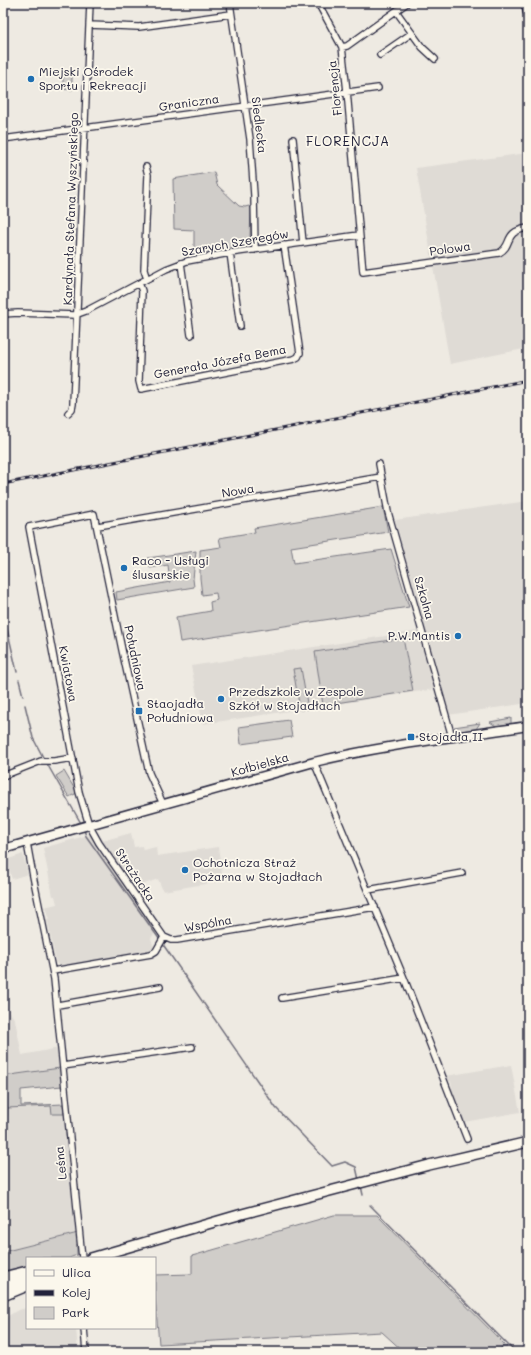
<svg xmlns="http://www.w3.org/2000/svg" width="531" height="1355" viewBox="0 0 531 1355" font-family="Mali,sans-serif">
<rect width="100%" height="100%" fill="#eeeae2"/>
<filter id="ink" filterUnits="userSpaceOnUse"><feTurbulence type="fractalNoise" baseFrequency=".025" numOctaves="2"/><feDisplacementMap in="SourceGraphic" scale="8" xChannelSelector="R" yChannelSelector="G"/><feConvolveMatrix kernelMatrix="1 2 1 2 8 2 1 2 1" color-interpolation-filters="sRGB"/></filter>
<g filter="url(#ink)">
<path fill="#dfdbd5" d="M 528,153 L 528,348 L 450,364 L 416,168 Z
M 528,501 L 528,703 L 448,715 L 395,520 Z
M 418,631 L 435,689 L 203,724 L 191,666 Z
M 131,833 L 134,847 L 142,846 L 143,850 L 156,847 L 157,856 L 218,847 L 223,881 L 163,891 L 158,879 L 139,886 L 135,874 L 125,877 L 102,841 Z
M 91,835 L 157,930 L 151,938 L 154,949 L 130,955 L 62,967 L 56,963 L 47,919 L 49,918 L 47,910 L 44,907 L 57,904 L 55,896 L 53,896 L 43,848 L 85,836 Z
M 23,854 L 28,874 L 12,879 L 6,860 Z
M 3,1002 L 15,1020 L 22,1055 L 59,1048 L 60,1068 L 3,1076 Z
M 511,1065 L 520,1112 L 464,1122 L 451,1090 L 452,1087 L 451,1082 L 448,1080 L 446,1076 Z
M 63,1104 L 76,1233 L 3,1252 L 3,1107 Z
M 27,1308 L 27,1328 L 76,1328 L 78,1352 L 3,1352 L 3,1319 L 18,1310 Z"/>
<path fill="#d0cdc9" stroke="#797882" d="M 63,74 L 72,74 L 72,90 L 63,89 Z
M 214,172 L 217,185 L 239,206 L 245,207 L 249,206 L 251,208 L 250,237 L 249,239 L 240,241 L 241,246 L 194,255 L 194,230 L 174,229 L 173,179 Z
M 383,507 L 388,532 L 291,547 L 294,563 L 391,549 L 409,607 L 180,642 L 176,617 L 211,611 L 210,602 L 217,600 L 216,593 L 202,595 L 200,578 L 200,550 L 221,547 L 219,538 L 255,532 L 254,528 Z
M 196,551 L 193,579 L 194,587 L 117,600 L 116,592 L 170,582 L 168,565 L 150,568 L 148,558 Z
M 403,638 L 413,691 L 323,705 L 315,652 Z
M 301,668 L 308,709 L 300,710 L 293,669 Z
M 511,718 L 511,724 L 496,726 L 490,722 Z
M 289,720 L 292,737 L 241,744 L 239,727 Z
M 480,723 L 476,729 L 460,731 L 455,730 L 454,727 Z
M 64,771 L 77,793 L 69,797 L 56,776 Z
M 60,1068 L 62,1086 L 21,1090 L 21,1106 L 63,1104 L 64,1114 L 52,1114 L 51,1106 L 7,1108 L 7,1116 L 5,1116 L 6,1111 L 3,1110 L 3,1076 Z
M 334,1215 L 377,1215 L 507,1347 L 501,1347 L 504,1352 L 404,1352 L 382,1332 L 159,1344 L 155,1296 L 155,1275 L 192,1274 L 192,1256 Z
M 78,1233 L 78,1244 L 77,1244 L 77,1255 L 69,1258 L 27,1258 L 27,1268 L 3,1274 L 3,1252 Z"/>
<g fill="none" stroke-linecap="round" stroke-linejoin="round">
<path stroke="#716f7c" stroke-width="1.5" d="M 3,611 L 17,672
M 19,680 L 23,696
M 25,705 L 33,738 L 44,759
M 46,762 L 82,825
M 84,830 L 86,836 L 160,940
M 162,943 L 276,1108 L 332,1166 L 345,1162 L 356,1167 L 359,1180
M 361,1186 L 363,1195
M 370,1205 L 515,1352"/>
<g stroke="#22223b" stroke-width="8">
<path id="street" d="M 230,3 L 250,139 L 254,195 L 255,250
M 318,3 L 342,47 L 347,91 L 363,272 L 499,253 C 514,245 502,232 528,228
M 524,3 L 528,18
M 396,11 L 422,47 L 435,59
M 89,25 L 139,27 L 231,14
M 342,47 L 347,46 L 407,3
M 380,55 L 412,33
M 3,139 L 378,88
M 293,139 L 303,243
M 146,167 L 148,175 L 144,270 L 147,279
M 230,253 L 240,326
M 181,263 L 191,335
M 139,283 L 142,291 L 139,381 L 141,389 L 294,359 L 298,357 L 300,353 L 284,245
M 3,314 L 18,313 L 75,315 L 86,311 L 166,269 L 187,261 L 230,253 L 359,235
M 68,413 L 72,409 L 73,404 L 90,3
M 379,464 L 388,512 L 452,737
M 98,526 L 381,477
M 314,762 L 404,978 L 467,1139
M 3,776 L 41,761 L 54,761 L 73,758
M 163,804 L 149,773 L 122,650 L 94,514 L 29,527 L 79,792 L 89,825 L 99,843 L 164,937
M 27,843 L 33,876 L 54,979 L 82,1258
M 368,890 L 462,873
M 164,937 L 171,940 L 177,940 L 375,907
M 53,971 L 151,954 L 156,951 L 164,937
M 282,998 L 404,978
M 58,1005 L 160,987
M 63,1066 L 192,1047
M 84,1328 L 86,1352"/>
</g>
<g stroke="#22223b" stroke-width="11">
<path id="secondary" d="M 3,849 L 314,762 C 385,745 456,737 528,726"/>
</g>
<g stroke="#22223b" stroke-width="12">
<path id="primary" d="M 91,1258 L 242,1214 L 429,1165 L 528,1142
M 3,1277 L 27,1271
M 3,1286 L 27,1278
M 3,1296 L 27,1286"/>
</g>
<use href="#street" stroke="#fbf7ec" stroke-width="5.5"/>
<use href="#secondary" stroke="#fbf7ec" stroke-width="8"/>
<use href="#primary" stroke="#fbf7ec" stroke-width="9"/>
<g stroke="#22223b" stroke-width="3">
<path id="rail" d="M 3,484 L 528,380"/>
</g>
<use href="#rail" stroke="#fbf7ec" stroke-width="1.5" stroke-dasharray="4.5" stroke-linecap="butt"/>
</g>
</g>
<g fill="#1f6fb2" stroke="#fbf7ec" stroke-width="1.5">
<circle cx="31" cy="79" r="4"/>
<circle cx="124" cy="568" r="4"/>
<circle cx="458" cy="636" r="4"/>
<circle cx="221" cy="699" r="4"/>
<rect x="135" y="707" width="8" height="8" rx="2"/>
<rect x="407" y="733" width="8" height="8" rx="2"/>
<circle cx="185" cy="870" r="4"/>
</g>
<g text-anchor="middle" stroke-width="3.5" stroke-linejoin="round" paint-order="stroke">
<g font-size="12" fill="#22223b" stroke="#fbf7ec" text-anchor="start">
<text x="39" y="76">Miejski Ośrodek<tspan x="39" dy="14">Sportu i Rekreacji</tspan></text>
<text x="132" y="565">Raco - Usługi<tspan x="132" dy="14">ślusarskie</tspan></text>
<text x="450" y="640" text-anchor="end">P.W.Mantis</text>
<text x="229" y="696">Przedszkole w Zespole<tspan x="229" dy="14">Szkół w Stojadłach</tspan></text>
<text x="147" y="708">Staojadła<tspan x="147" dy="14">Południowa</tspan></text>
<text x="419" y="741">Stojadła II</text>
<text x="193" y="867">Ochotnicza Straż<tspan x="193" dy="14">Pożarna w Stojadłach</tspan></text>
</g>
<g font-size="12" fill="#22223b" stroke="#fbf7ec">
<text transform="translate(335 88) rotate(-96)" y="4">Florencja</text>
<text transform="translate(189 103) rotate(-8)" y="4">Graniczna</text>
<text transform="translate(259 125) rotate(83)" y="4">Siedlecka</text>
<text transform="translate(71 209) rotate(-88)" y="4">Kardynała Stefana Wyszyńskiego</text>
<text transform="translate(235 243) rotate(-10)" y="4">Szarych Szeregów</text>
<text transform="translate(450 249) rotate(-8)" y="4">Polowa</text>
<text transform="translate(220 362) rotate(-11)" y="4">Generała Józefa Bema</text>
<text transform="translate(238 491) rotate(-10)" y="4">Nowa</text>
<text transform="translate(424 598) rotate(74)" y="4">Szkolna</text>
<text transform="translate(135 658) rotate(78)" y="4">Południowa</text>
<text transform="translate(68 674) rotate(79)" y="4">Kwiatowa</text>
<text transform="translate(260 765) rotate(-16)" y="4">Kołbielska</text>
<text transform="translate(135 875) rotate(56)" y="4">Strażacka</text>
<text transform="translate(208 924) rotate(-10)" y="4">Wspólna</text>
<text transform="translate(61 1163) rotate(-96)" y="4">Leśna</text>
</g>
<g font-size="13" letter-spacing="1" fill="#22223b" stroke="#fbf7ec">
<text x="348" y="146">FLORENCJA</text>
</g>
</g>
<rect width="531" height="1355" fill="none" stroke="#fbf7ec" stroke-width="16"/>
<rect x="8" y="8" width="515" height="1339" fill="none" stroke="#22223b" stroke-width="1.5" filter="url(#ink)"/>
<rect x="26" y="1257" width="130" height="72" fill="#fbf7ec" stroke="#a4a2a5"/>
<rect x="34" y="1270" width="20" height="6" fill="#fbf7ec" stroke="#a4a2a5"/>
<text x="62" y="1277" font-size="12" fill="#22223b">Ulica</text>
<rect x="34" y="1290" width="20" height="6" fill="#22223b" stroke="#a4a2a5"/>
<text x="62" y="1297" font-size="12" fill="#22223b">Kolej</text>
<rect x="34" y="1307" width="20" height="12" fill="#d0cdc9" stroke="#a4a2a5"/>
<text x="62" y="1317" font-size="12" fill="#22223b">Park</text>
</svg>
